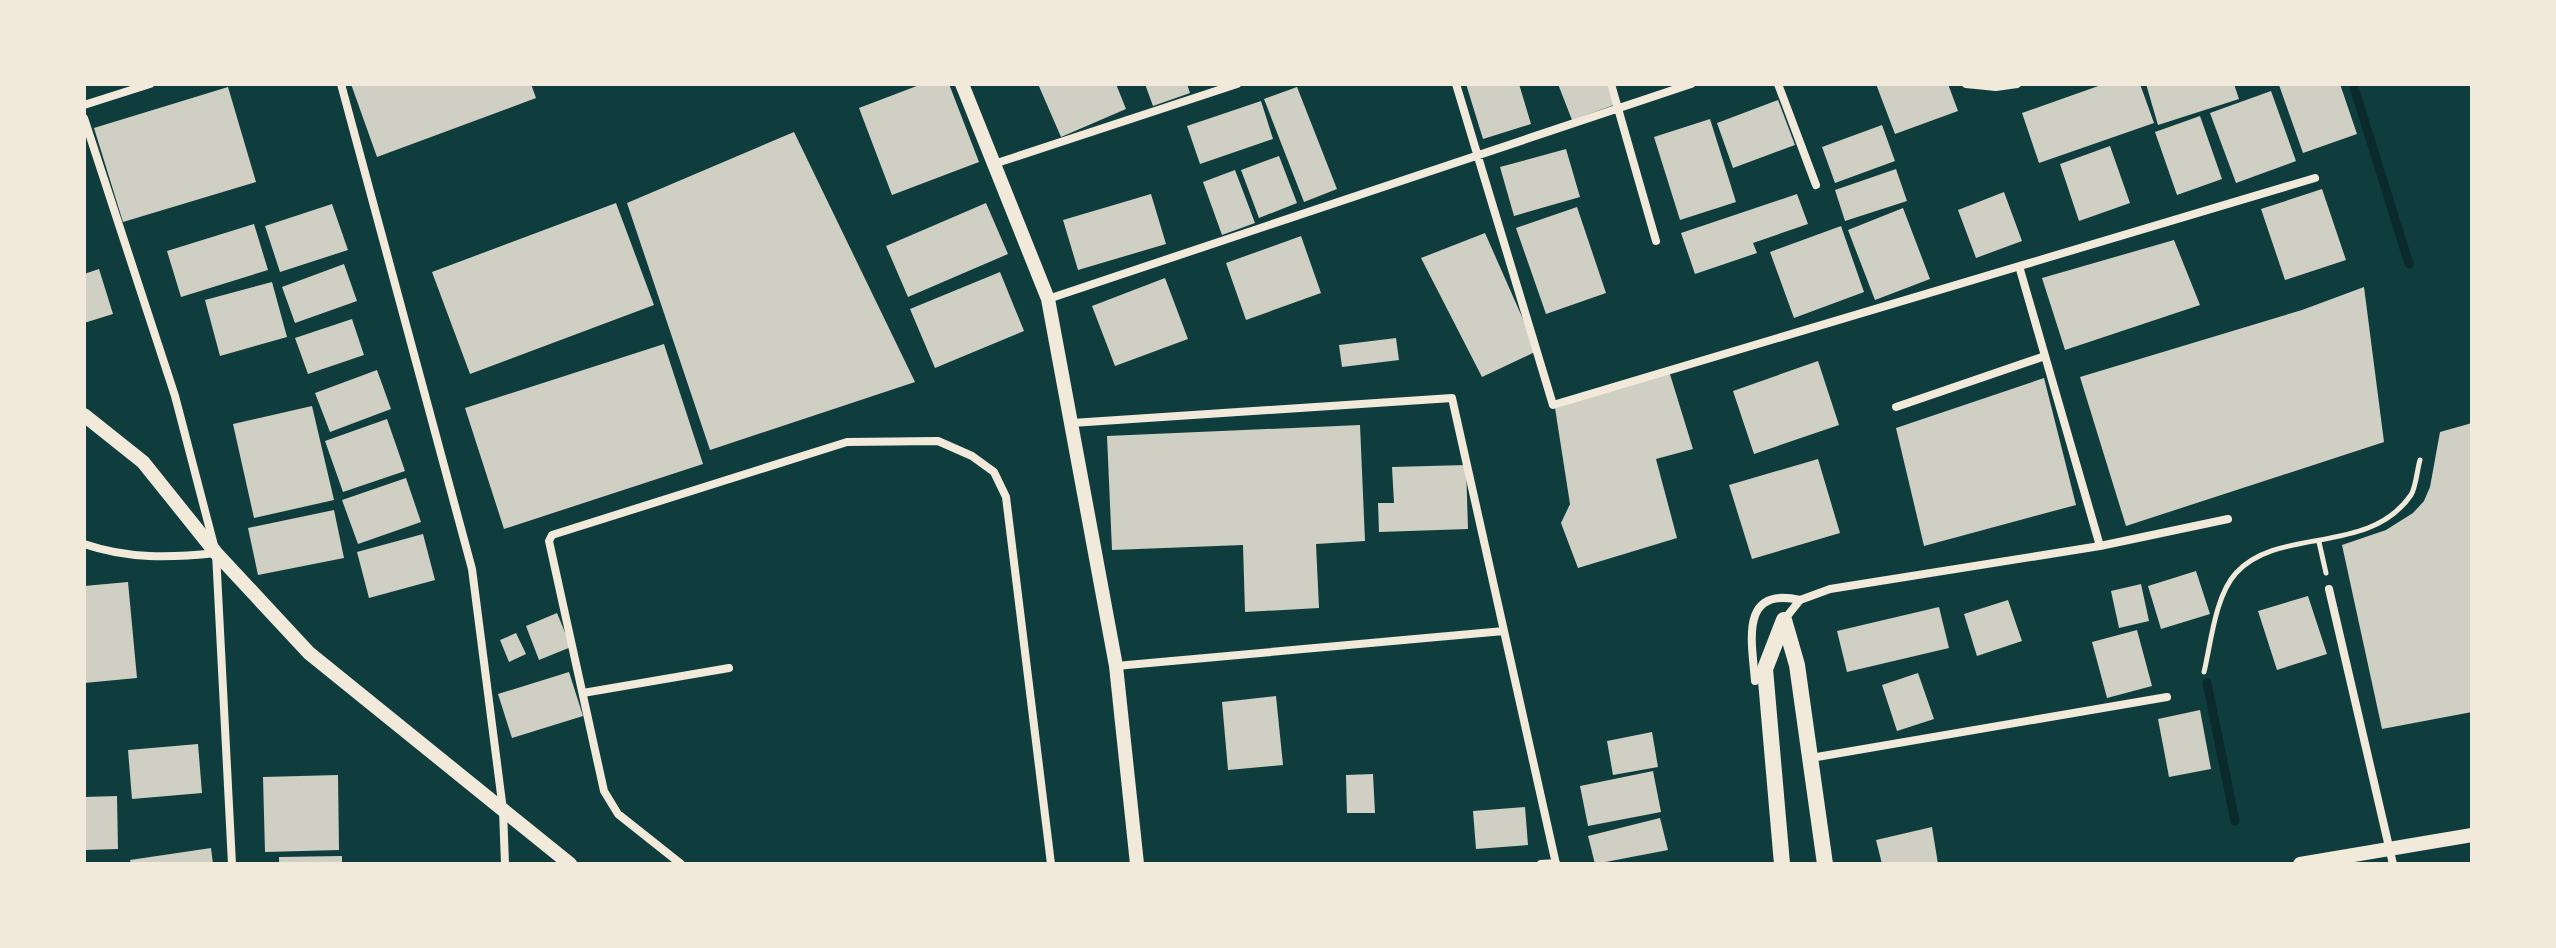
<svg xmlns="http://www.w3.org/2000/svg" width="2556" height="948" viewBox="0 0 2556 948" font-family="Bitter,serif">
<rect width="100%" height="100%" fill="#0f3d3e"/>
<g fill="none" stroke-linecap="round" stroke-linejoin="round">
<path stroke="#0a2a2b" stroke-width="9" d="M 2353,84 L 2409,264
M 2207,683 L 2235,821"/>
</g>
<path fill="#cfcfc3" d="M 351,84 L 531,84 L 536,98 L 377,157 Z
M 922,84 L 949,84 L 979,162 L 892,195 L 859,108 Z
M 1038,84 L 1116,84 L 1126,109 L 1061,137 Z
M 1145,84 L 1187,84 L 1190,93 L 1153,106 Z
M 1466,84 L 1519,84 L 1531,124 L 1483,139 Z
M 1558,84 L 1607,84 L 1614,105 L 1572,120 Z
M 1876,84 L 1948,84 L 1958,111 L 1895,134 Z
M 2104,84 L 2140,84 L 2154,123 L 2039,163 L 2022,113 Z
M 2146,84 L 2234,84 L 2239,99 L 2158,125 Z
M 2340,84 L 2357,134 L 2303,153 L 2279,85 Z
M 228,87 L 256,182 L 123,222 L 94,128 Z
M 1297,87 L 1337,189 L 1304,202 L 1264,99 Z
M 2271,91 L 2296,161 L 2236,183 L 2210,113 Z
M 1778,100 L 1795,145 L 1733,168 L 1717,123 Z
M 1261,101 L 1273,139 L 1200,164 L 1187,126 Z
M 2200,116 L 2222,179 L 2177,195 L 2155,132 Z
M 1710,119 L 1736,202 L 1680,220 L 1654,137 Z
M 1882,125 L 1895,161 L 1835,183 L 1822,147 Z
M 794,132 L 915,382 L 710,450 L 627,203 Z
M 2110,146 L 2130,203 L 2079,221 L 2060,164 Z
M 1566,149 L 1580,197 L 1514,216 L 1500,167 Z
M 1279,156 L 1297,203 L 1259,218 L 1241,170 Z
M 1896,169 L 1907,201 L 1845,221 L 1835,190 Z
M 1235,170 L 1255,223 L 1222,235 L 1203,182 Z
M 2322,189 L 2346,260 L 2285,280 L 2261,209 Z
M 2004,192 L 2022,241 L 1976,258 L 1958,210 Z
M 1151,194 L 1166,244 L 1078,270 L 1063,220 Z
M 1797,194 L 1808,224 L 1753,243 L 1757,253 L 1695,274 L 1681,233 Z
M 616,203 L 654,305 L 470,374 L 432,272 Z
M 986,203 L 1008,254 L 908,297 L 886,246 Z
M 332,204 L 348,250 L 280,272 L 265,226 Z
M 1577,207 L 1606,293 L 1546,314 L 1516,228 Z
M 1903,208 L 1930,279 L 1875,300 L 1848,230 Z
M 254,224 L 268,270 L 181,297 L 167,251 Z
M 1841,226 L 1864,292 L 1794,318 L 1770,252 Z
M 1485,233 L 1537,351 L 1482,377 L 1421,258 Z
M 1301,236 L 1321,293 L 1246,320 L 1226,263 Z
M 2174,240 L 2200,305 L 2065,350 L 2042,278 Z
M 344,264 L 357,301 L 295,323 L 282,287 Z
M 99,269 L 113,314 L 84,323 L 84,274 Z
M 1000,272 L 1024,331 L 935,368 L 910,309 Z
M 1165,278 L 1188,339 L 1115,366 L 1092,306 Z
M 272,282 L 287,337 L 220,356 L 205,300 Z
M 2364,287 L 2384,442 L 2126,526 L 2080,377 L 2302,310 Z
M 352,319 L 364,355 L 308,374 L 295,338 Z
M 1396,338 L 1399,360 L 1342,367 L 1339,345 Z
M 664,344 L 703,464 L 504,529 L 465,408 Z
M 1818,361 L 1839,425 L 1754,454 L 1733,391 Z
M 377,370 L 391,409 L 330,432 L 315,393 Z
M 1669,371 L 1693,449 L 1656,459 L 1677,538 L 1578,568 L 1561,523 L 1570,504 L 1555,408 Z
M 2044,378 L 2076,505 L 1924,546 L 1896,428 Z
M 312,406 L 334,500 L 254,518 L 233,424 Z
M 387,419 L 405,471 L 343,492 L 325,441 Z
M 2472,423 L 2472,712 L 2382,729 L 2342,545 L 2386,530 L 2413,513 L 2424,501 L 2430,487 L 2440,432 Z
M 1360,425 L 1365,541 L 1316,544 L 1319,608 L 1245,612 L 1243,545 L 1112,550 L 1107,436 Z
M 1818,459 L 1840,533 L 1752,559 L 1729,485 Z
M 1466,465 L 1468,529 L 1379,532 L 1378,503 L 1394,503 L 1392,467 Z
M 406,478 L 421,522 L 358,544 L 342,500 Z
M 334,510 L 344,558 L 258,575 L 248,528 Z
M 423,534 L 435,580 L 369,598 L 357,552 Z
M 2196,571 L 2210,614 L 2161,629 L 2148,586 Z
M 128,582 L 137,678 L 84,683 L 84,586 Z
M 2141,584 L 2149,621 L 2119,628 L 2111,591 Z
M 2308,596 L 2327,654 L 2277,670 L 2258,611 Z
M 2008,600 L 2022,641 L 1977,656 L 1964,614 Z
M 1939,607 L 1949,648 L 1847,672 L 1837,631 Z
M 557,613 L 571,647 L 539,660 L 526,626 Z
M 2137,630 L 2152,686 L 2107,698 L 2092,642 Z
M 516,633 L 526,654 L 509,662 L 500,640 Z
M 569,672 L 583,716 L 512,738 L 498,694 Z
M 1918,673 L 1934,719 L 1897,731 L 1882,685 Z
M 1276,696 L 1283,765 L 1228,770 L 1222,702 Z
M 2200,710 L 2211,769 L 2169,777 L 2158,719 Z
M 1652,732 L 1658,767 L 1613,775 L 1607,741 Z
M 198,744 L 202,793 L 132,799 L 128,750 Z
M 1653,771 L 1661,812 L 1588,826 L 1580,786 Z
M 1373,774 L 1375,813 L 1347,813 L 1346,775 Z
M 338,775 L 339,850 L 265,852 L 263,777 Z
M 117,796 L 118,849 L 84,850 L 84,797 Z
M 1525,807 L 1528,845 L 1476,849 L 1473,811 Z
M 1660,818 L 1668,850 L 1595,864 L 1588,836 Z
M 1932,827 L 1938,864 L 1882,864 L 1876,840 Z
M 211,848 L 213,864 L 131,864 L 130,860 Z
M 342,856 L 342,864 L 279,864 L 279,857 Z"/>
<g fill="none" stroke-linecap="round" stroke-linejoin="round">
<path stroke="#f1e9da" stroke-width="5" d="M 2319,542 L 2326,573
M 2204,672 C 2211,643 2215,596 2236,573 C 2279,526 2369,556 2411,495 C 2416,487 2417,470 2420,460"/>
<path stroke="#f1e9da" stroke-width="8" d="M 341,84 L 472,569 L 503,810 L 505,864
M 1456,84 L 1553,405 L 2315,178
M 1611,84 L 1656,241
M 1778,84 L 1816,185
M 1966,84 L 1996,87 L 2017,84
M 84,105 L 150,84
M 84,118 L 175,396 L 216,553 L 232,864
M 994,164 L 1237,84
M 1048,299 L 1691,84
M 1896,407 L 2045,356
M 1072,423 L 1452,398 L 1556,864
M 84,544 C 128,559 170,558 216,553
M 2100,546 L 2228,519
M 2329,589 L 2393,864
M 1784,620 L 1800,600 L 1830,589 L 2100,546 L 2019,266
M 1116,666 L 1504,631
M 1755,681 C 1752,642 1739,586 1800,600
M 583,693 L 729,668
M 1811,758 L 2167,697
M 681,864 L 618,814 L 604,791 L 549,541 L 552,535 L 847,442 L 938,441 L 972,456 L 994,472 L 1006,497 L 1051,864
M 1541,864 L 1556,863"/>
<path stroke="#f1e9da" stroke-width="14" d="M 962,84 L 1048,299 L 1116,666 L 1137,864
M 84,415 L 143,462 L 216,553 L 309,653 L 570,864
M 2300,864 L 2472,835"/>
<path stroke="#f1e9da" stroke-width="16" d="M 1784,620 L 1797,665 L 1825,864
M 1782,864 L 1765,669 L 1784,620"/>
</g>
<rect width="2556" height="948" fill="none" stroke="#f1e9da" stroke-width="172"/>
</svg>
